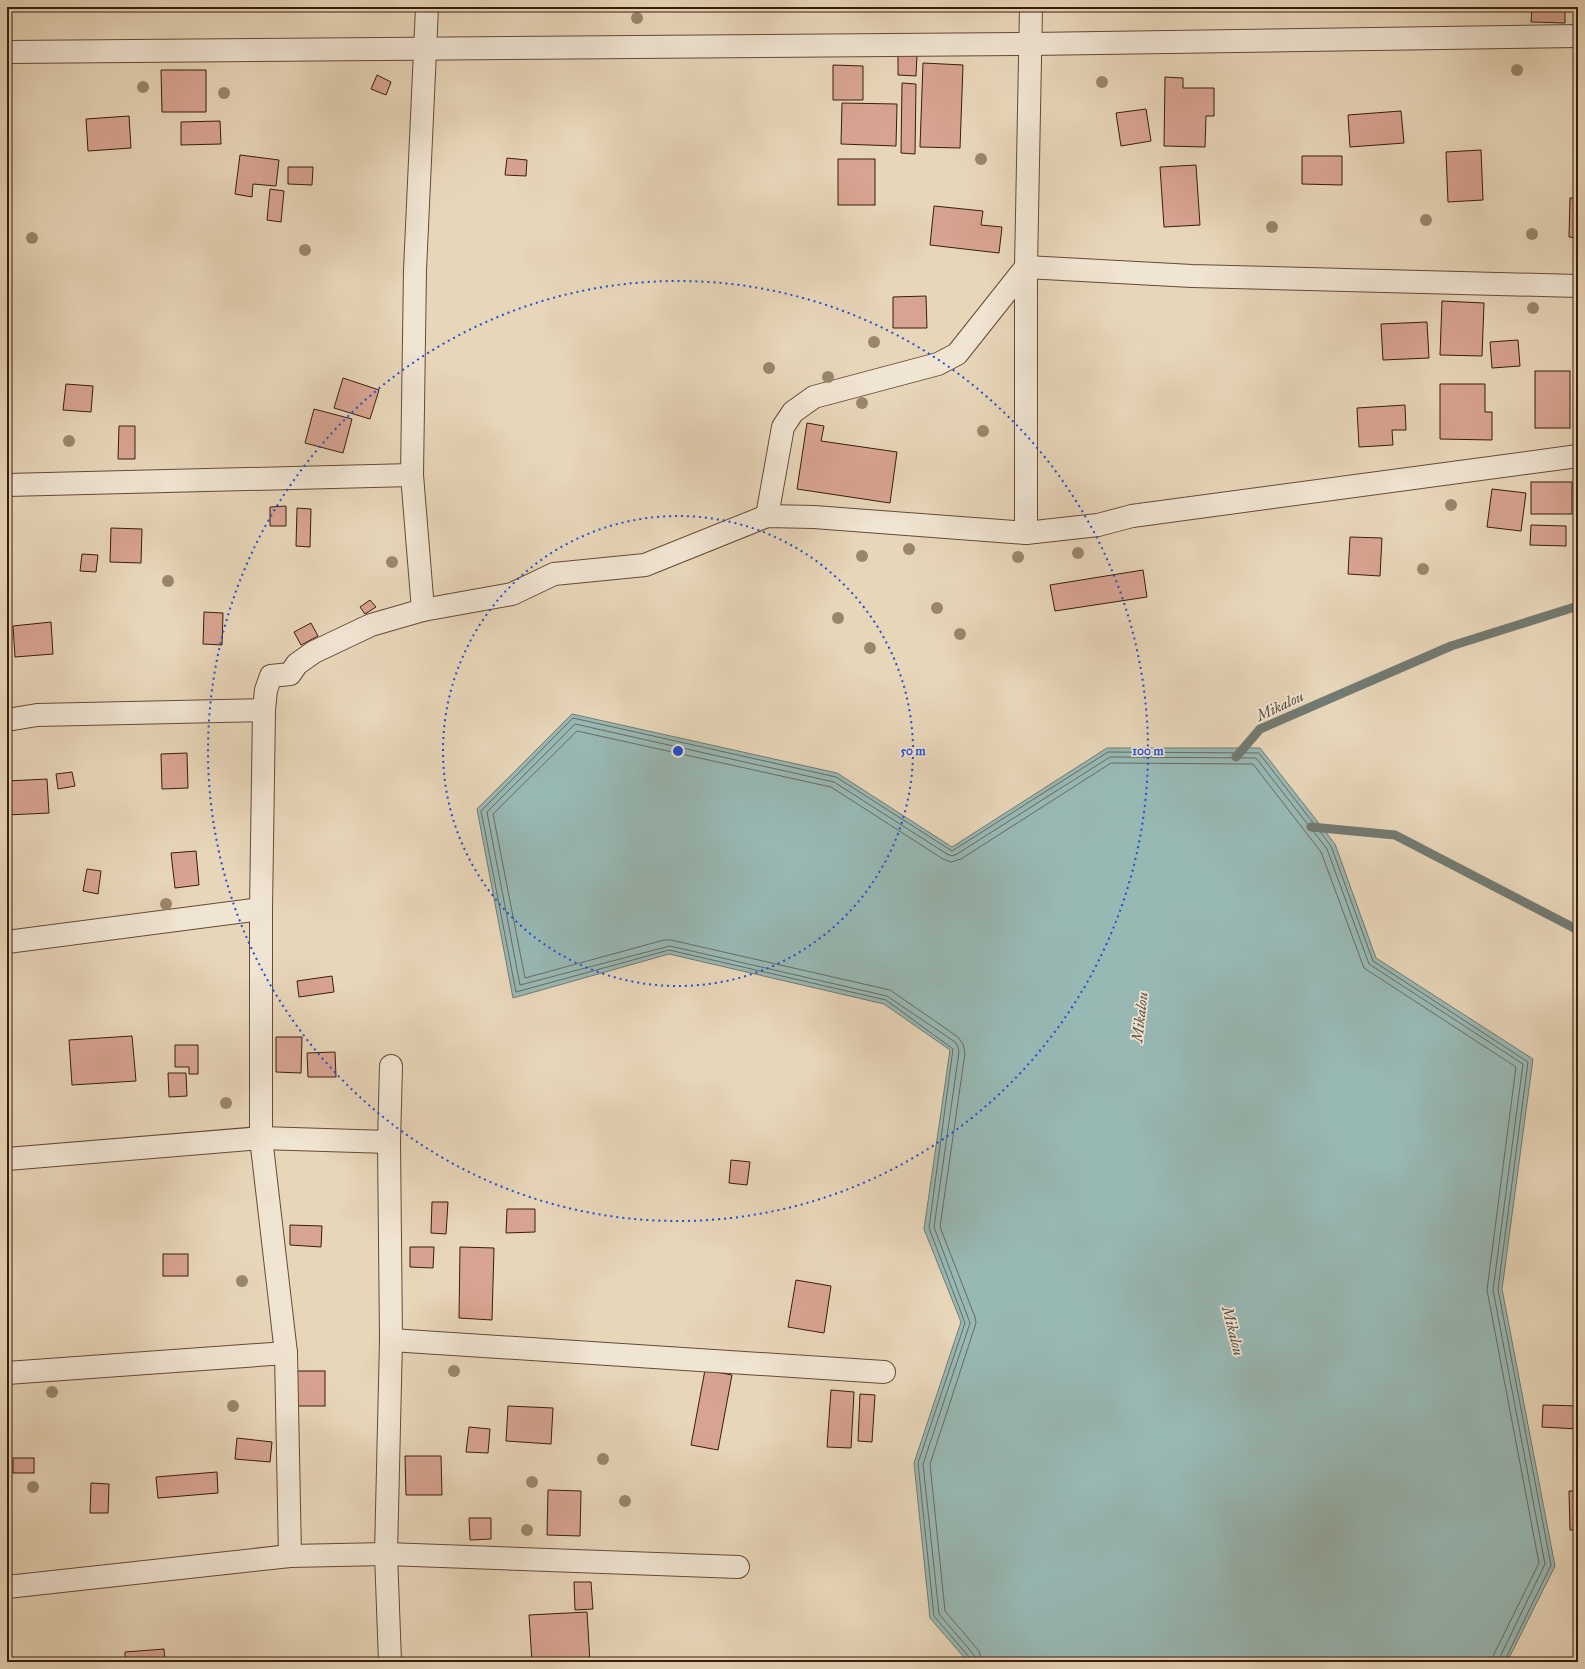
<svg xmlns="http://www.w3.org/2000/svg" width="1585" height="1669" font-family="'IM FELL Great Primer',serif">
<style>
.water{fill:#98b8b4;stroke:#727a71}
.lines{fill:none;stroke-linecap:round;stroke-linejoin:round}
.shore{stroke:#686a60;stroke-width:1}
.stream{stroke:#727a71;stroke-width:9}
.building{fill:#d8a492;stroke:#391c0c}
.minor-casing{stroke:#654a37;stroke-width:24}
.minor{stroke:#f0e4d2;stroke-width:22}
.tree{fill:#9a866b}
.ring{fill:none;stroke:#1d4ed8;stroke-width:2;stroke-dasharray:2 4}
.labels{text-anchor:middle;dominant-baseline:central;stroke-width:3.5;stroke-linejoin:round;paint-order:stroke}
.water-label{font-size:15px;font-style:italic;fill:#564b3e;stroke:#f0e4d2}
.centre{fill:#1d4ed8;stroke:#f0e4d2;stroke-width:2}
.ring-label{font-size:12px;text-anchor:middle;font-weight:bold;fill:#1d4ed8;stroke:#f0e4d2;stroke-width:3.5;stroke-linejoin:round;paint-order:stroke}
</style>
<rect width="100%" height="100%" fill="#e8d6b9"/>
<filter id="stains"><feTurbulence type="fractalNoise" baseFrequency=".005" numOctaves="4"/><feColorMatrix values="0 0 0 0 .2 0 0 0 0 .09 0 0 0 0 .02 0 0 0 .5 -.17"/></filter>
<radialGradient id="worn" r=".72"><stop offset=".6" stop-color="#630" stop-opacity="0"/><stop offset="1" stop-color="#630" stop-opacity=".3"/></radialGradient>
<!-- water -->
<path class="water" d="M572,714L837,773L952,847L1107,748H1260L1335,844L1376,958L1533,1059L1502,1289L1555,1566L1507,1662H968L930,1618L914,1463L961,1322L924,1229L950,1050L884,1004L669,954L513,998L477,809Z"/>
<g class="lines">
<!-- shore -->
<g class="shore">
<path d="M971,1662L970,1658L934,1616L918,1463L965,1323L929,1228L953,1049L886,1000L669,950L516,992L481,811L573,718L836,777L952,851L1108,752L1259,753L1331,846L1373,961L1528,1062L1498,1289L1551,1565L1504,1662"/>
<path d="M976,1662L974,1655L939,1614L923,1464L970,1323L934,1227L959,1052L958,1047L955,1042L887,996L670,946L520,985L487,812L575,724L834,782L947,854L952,856L957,854L1110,757L1256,758L1327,849L1369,964L1523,1064L1493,1290L1545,1564L1500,1657L1499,1662"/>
<path d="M982,1662L979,1651L945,1611L930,1464L976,1323L975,1317L940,1227L965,1053L963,1044L958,1037L890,990L671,940H664L525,978L493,814L577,731L831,787L943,859L951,862L961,859L1111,763L1253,764L1321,852L1364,968L1516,1067L1487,1290L1539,1563L1494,1654L1493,1662"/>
</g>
<!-- stream -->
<g class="stream">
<path d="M1236,757L1260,729L1451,646L1578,606"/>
<path d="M1311,827L1395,835L1578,930"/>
</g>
</g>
<!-- building -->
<g class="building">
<path d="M339,7H362V10Z"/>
<path d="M1532,7H1565V23L1531,22Z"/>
<path d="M898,54L917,55L916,76L898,75Z"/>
<path d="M923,63L963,65L960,148L920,147Z"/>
<path d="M833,65L863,66V100H833Z"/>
<path d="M161,70H206V112H162Z"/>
<path d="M377,75L391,82L386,95L371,89Z"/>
<path d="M1165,77L1183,78V88H1214V116H1206L1205,147L1164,146Z"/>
<path d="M902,83L916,84L915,154L901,153Z"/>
<path d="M842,103L897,104L896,146L841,144Z"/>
<path d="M1146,109L1151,141L1121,146L1116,113Z"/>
<path d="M1401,111L1404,143L1350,147L1348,115Z"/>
<path d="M129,116L131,148L88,151L86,119Z"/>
<path d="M220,121L221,144L181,145V122Z"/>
<path d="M1481,150L1483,200L1448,202L1446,152Z"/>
<path d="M240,155L279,160L276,186L253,184L252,197L235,194Z"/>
<path d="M1302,156H1342V185L1302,184Z"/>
<path d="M507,158L527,160L526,176L505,175Z"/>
<rect x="838" y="159" width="37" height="46"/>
<path d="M1196,165L1200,225L1164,227L1160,167Z"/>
<path d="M288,167H313L312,185L288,184Z"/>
<path d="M270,189L284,191L281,222L267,220Z"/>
<path d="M1570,198H1578V238L1569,237Z"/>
<path d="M934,206L983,211L981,225L1002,227L999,253L930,245Z"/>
<path d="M926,296L927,328H893V297Z"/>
<path d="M1442,301L1484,303L1482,356L1440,355Z"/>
<path d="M1427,322L1429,358L1383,360L1381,324Z"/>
<path d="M1518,340L1520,366L1492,368L1490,342Z"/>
<rect x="1535" y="371" width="35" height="57"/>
<path d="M343,378L379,390L370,419L334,408Z"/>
<path d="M66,384L93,386L91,412L63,410Z"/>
<path d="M1440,384H1485V412H1492V440L1440,439Z"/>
<path d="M1405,405L1406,430H1392L1393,445L1359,447L1357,408Z"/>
<path d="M314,409L352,419L343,453L305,443Z"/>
<path d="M807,423L824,426L821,441L897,452L890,503L797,489Z"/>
<path d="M119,426H135V459H118Z"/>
<rect x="1531" y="482" width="41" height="32"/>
<path d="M1492,489L1526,493L1521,531L1487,527Z"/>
<path d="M286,506V526H270V507Z"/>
<path d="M297,508L311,509L310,547L296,546Z"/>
<path d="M1531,525L1566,526V546L1530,545Z"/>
<path d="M111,528L142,529L141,563L110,562Z"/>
<path d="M1350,537L1382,538L1380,576L1348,574Z"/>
<path d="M82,554L98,555L96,572L80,571Z"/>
<path d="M1143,570L1147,597L1055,611L1050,585Z"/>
<path d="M370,600L376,607L365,614L360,607Z"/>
<path d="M204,612L223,613L222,645L203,644Z"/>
<path d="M51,622L53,654L15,657L13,626Z"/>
<path d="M311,623L318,636L301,645L294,632Z"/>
<path d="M187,753L188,788L162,789L161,754Z"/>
<path d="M72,772L75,786L58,789L56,774Z"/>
<path d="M47,779L49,813L7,815V781Z"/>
<path d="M196,851L199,885L175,888L171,853Z"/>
<path d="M87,869L101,871L98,894L83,891Z"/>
<path d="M332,976L334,992L299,997L297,981Z"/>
<path d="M132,1036L136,1081L72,1085L69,1040Z"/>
<path d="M276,1037H302L301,1073L276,1072Z"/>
<path d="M175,1045H198V1074H189V1067H175Z"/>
<path d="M335,1052L336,1077H308L307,1053Z"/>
<path d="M168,1073H186L187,1096L169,1097Z"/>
<path d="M731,1160L750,1162L747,1185L729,1183Z"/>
<path d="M432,1202H448L446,1234L431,1233Z"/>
<path d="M507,1209H535V1232L506,1233Z"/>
<path d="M290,1225L322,1226L321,1247L290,1245Z"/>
<path d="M410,1247H434L433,1268L410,1267Z"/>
<path d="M460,1247L494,1248L492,1320L459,1318Z"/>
<rect x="163" y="1254" width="25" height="22"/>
<path d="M796,1280L831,1286L824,1333L788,1327Z"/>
<path d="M705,1370L732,1375L718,1450L691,1445Z"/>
<rect x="293" y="1371" width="32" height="35"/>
<path d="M831,1390L854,1392L851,1448L827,1447Z"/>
<path d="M860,1394L875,1395L872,1442L858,1441Z"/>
<path d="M1543,1405L1578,1406V1429L1542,1427Z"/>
<path d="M508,1406L553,1408L551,1444L506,1441Z"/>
<path d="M469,1427L490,1429L488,1453L466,1452Z"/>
<path d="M237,1438L272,1442L270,1462L235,1459Z"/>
<path d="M405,1456H441L442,1495H406Z"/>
<rect x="13" y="1458" width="21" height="15"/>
<path d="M217,1472L218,1493L158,1498L156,1477Z"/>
<path d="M91,1483L109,1484L108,1513H90Z"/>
<path d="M548,1490L581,1491L580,1536L547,1535Z"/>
<path d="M1569,1491H1578V1530H1570Z"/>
<path d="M469,1518H491V1539L470,1540Z"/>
<path d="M574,1582H591L593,1609L575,1610Z"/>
<path d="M587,1612L590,1662H532L529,1615Z"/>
<path d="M164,1649L165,1662H125V1652Z"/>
</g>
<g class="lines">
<defs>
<g id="minor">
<path d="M7,52L1031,44L1578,36"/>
<path d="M7,485L412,475"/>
<path d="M767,516L783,427L793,412L814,397L938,364L957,354L1026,267L1192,276L1578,286"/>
<path d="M1026,533V267L1031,7"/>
<path d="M423,610L412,475L415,270L427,7"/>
<path d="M7,720L37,715L264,710"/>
<path d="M7,942L261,909"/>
<path d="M7,1159L261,1138L389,1142"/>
<path d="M391,1340L884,1372"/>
<path d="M7,1373L286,1353"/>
<path d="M290,1556L286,1353L261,1138V909L264,710L266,690L271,676L290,674L297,664L314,652L371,625L423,610L512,594L554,574L645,565L767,516L814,517L1026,533L1098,525L1132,516L1578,456"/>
<path d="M7,1587L290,1556L386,1554L738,1567"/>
<path d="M390,1662L386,1554L391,1340L389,1142L391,1066"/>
</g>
</defs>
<!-- minor casing -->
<use href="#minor" class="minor-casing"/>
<!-- minor -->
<use href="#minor" class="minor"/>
</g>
<!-- trees -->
<g class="tree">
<circle cx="637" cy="18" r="6"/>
<circle cx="1517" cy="70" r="6"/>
<circle cx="1102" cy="82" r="6"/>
<circle cx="143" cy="87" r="6"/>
<circle cx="224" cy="93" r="6"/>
<circle cx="981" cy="159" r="6"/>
<circle cx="1426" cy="220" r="6"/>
<circle cx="1272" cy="227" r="6"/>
<circle cx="1532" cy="234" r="6"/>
<circle cx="32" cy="238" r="6"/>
<circle cx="305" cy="250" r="6"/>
<circle cx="1533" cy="308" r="6"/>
<circle cx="874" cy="342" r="6"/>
<circle cx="769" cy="368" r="6"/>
<circle cx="828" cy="377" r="6"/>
<circle cx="862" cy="403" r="6"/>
<circle cx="983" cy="431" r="6"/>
<circle cx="69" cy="441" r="6"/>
<circle cx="1451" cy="505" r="6"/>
<circle cx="909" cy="549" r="6"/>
<circle cx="1078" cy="553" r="6"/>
<circle cx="862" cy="556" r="6"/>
<circle cx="1018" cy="557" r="6"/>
<circle cx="392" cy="562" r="6"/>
<circle cx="1423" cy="569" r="6"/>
<circle cx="168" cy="581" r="6"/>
<circle cx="937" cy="608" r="6"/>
<circle cx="838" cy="618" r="6"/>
<circle cx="960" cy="634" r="6"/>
<circle cx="870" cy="648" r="6"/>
<circle cx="166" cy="904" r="6"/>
<circle cx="226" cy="1103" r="6"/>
<circle cx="242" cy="1281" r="6"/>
<circle cx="454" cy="1371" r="6"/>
<circle cx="52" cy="1392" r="6"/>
<circle cx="233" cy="1406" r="6"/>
<circle cx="603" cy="1459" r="6"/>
<circle cx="532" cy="1482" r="6"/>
<circle cx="33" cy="1487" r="6"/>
<circle cx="625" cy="1501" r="6"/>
<circle cx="527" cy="1530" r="6"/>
</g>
<!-- distance rings -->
<g class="ring">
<circle cx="678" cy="751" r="235"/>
<circle cx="678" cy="751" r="470"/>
</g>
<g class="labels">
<!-- water labels -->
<g class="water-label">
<text transform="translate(1280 706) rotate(-25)">Mikalou</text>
<text transform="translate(1140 1017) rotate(-83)">Mikalou</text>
<text transform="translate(1233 1331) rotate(76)">Mikalou</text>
</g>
</g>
<circle cx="678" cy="751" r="6" class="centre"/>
<g class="ring-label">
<text x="913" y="755">50 m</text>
<text x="1148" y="755">100 m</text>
</g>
<!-- margin -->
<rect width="1585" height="1669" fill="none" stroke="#e8d6b9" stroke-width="24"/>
<rect x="8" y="8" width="1569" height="1653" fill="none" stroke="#391c0c" stroke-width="2"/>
<rect x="12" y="12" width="1561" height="1645" fill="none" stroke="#391c0c"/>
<rect width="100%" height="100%" filter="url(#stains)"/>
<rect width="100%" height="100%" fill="url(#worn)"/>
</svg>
